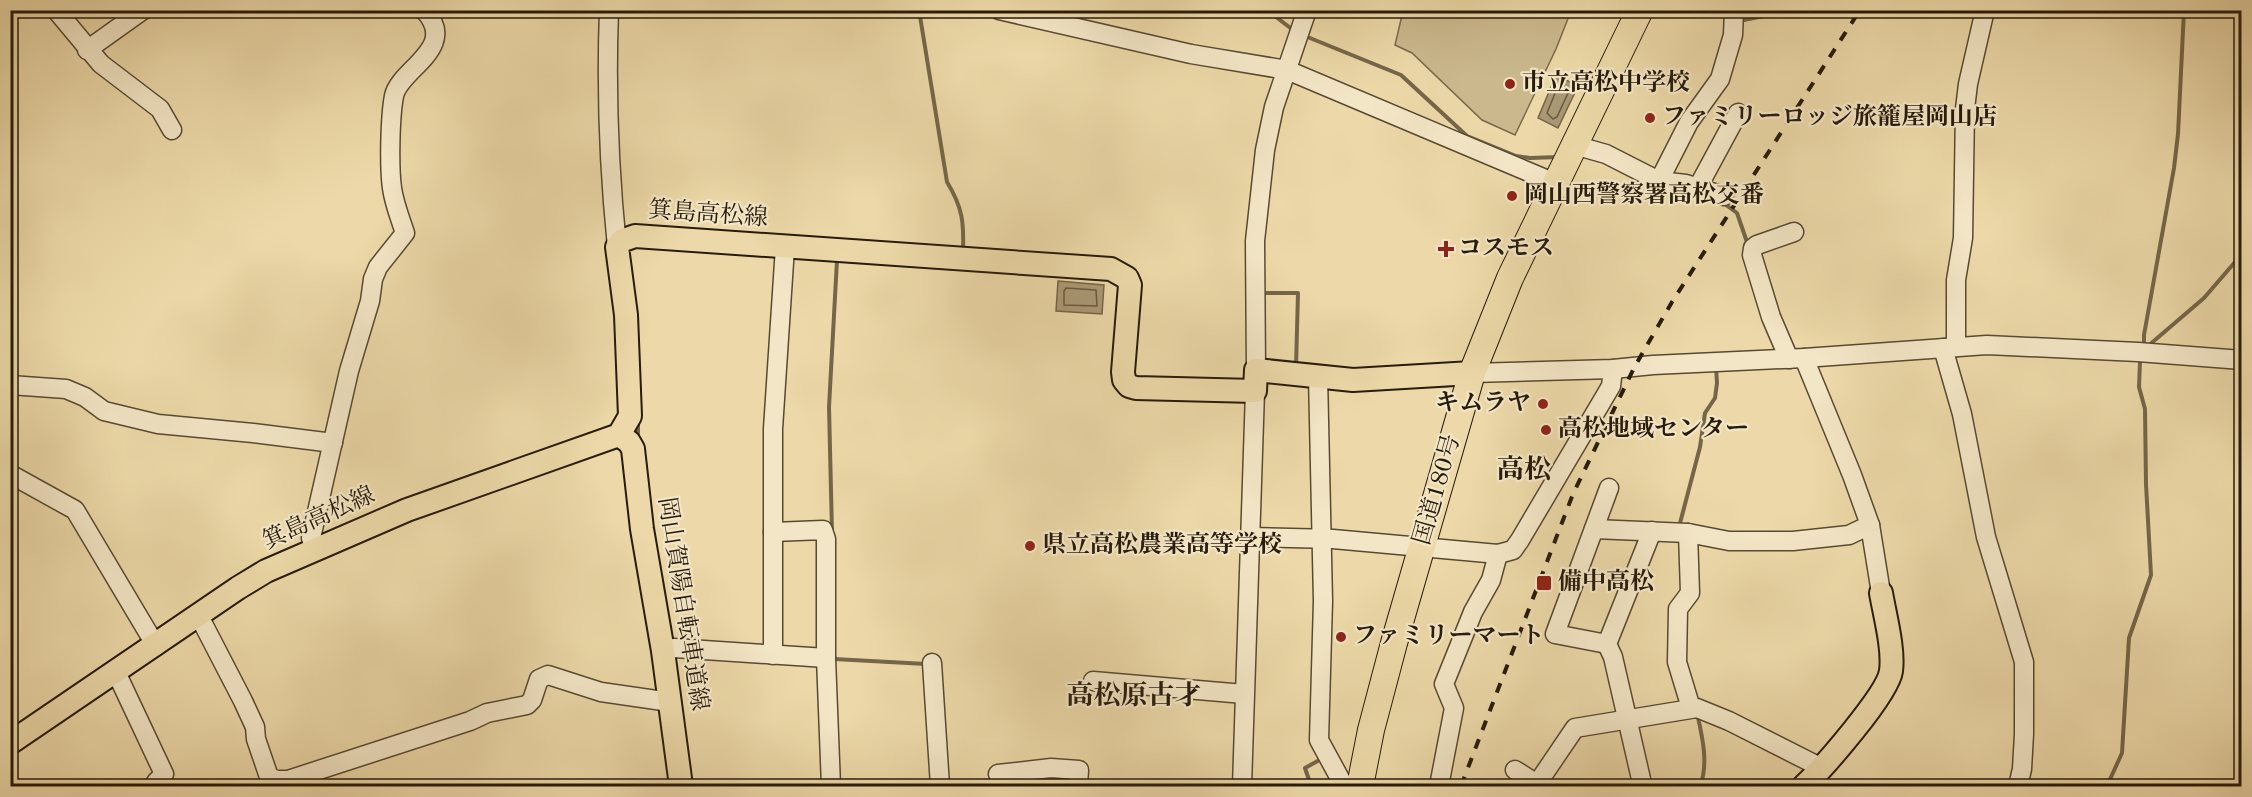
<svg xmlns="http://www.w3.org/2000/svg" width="2252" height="797" font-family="'Old Standard TT','Noto Serif JP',serif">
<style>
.green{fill:#cbb88d;stroke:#796a4c;stroke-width:1.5}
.water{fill:#a99873;stroke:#756649;stroke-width:1.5}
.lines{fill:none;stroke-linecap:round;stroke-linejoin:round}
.shore{stroke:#685a3f;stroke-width:1.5}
.stream{stroke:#756649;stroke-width:4}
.minor-casing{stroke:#584a32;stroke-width:21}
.major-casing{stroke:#271b0b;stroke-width:26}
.highway-casing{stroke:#271b0b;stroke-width:28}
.minor{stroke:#f3e6c6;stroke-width:18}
.major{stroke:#ecd8a8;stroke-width:22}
.highway{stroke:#ecd8a8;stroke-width:26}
.rail{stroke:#271b0b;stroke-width:4;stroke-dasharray:10 10;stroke-linecap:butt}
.poi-dot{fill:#8f2418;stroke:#f3e6c6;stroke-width:2}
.labels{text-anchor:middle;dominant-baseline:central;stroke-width:4.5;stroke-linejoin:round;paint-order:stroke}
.poi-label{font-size:24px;font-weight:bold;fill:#271b0b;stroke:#f3e6c6;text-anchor:start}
.street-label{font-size:24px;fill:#271b0b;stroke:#f3e6c6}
.quarter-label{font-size:27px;font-weight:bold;fill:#271b0b;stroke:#f3e6c6}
</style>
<rect width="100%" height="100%" fill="#ecd8a8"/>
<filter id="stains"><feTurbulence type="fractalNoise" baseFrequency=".00333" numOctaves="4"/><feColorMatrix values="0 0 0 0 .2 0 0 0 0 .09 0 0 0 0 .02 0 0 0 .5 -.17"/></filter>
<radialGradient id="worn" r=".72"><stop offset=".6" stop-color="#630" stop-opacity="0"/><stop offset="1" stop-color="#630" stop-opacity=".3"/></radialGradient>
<!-- green -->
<path class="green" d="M1403,11V10L1571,11L1556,49L1515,135L1482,120L1412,53L1395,45Z"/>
<!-- water -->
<g class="water">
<path d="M1556,75L1578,86L1558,128L1538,118Z"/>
<path d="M1058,281L1104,285L1102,314L1056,311Z"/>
</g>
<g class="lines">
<!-- shore -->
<g class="shore">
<path d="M1562,85L1568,88L1569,91L1557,117L1553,119L1547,113L1558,86Z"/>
<path d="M1066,288L1096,290L1097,306L1064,305V291Z"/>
</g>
<!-- stream -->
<g class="stream">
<path d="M919,10L947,182C963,208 964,223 963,252"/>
<path d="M1267,10L1293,30"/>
<path d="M1739,21L1794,10"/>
<path d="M1305,36L1401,75L1467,136L1516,156L1530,158L1559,157"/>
<path d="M1722,202L1737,213L1748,245"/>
<path d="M1260,293H1298L1296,367"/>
<path d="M2148,346L2204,298L2242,254"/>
<path d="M2146,347L2144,345V335L2174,168L2178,134L2184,10"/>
<path d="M638,421V440"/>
<path d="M1679,527L1700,447L1705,413L1715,398L1717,383L1716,367"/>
<path d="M832,532L829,407L837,260H839"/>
<path d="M834,657V659L926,664"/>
<path d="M1697,713C1702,735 1709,764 1700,786"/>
<path d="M1311,786L1305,768L1323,758"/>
<path d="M2107,786L2122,753L2129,638L2151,575L2146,484L2145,409L2139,387L2140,362L2142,358"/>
</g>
<defs>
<g id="minor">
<path d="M56,10L101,64L160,109L172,130"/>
<path d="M609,10C606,89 609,169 617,247"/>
<path d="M999,10L1191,54L1287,70L1555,183"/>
<path d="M87,50L143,10"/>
<path d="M1574,145L1606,154L1659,181L1689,122L1720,79L1733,35L1734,10"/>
<path d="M1659,181L1686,184L1724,196"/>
<path d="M1698,187L1738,113"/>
<path d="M1956,347V280L1963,238L1965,109L1968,84L1985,10"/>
<path d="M1943,348L1962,414L1986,537L2024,662V734L2022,769L2018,786"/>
<path d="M1804,358L1852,475L1870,525L1881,593"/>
<path d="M1789,359L1771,317L1752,255L1753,248L1757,245L1794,232"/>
<path d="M1256,370L1255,241L1265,150L1274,107L1307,10"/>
<path d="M1472,373L1613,369L1653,365L1804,358L1987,345L2138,352L2242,360"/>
<path d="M1318,376L1323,601L1319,740L1344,786"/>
<path d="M10,385L66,389L85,397L104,411L158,424L253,433L333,443"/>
<path d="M10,474L75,510L156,646"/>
<path d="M1609,488L1555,634L1607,644L1652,531"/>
<path d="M1594,529L1688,533L1729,541H1793L1849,535L1870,525"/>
<path d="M773,532L823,530L826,539V658L831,786"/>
<path d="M1688,533L1690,593L1678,609L1677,662L1691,708"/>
<path d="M1250,537L1333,539L1498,554"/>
<path d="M315,549L311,538L349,371L370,301L373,279L378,267L405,233C400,218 394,203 392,188C389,167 390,117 394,96C399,69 460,48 424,10"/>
<path d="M199,616L243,701L255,727L256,739L269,777L277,780H288L470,721L487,713L527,705L532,700L539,679L548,675L601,692L670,702"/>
<path d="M1607,644L1613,657L1641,779"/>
<path d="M663,651L674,648L826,658"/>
<path d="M773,655V429L785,247"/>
<path d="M932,663L940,786"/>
<path d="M116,672L164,774L156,782V786"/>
<path d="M1093,681L1244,694"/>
<path d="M1515,770L1537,784L1575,728L1697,708L1729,721L1822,768"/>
<path d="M998,774L1051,768L1079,770L1078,786"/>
<path d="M1242,786L1255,391"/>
<path d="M1439,786L1454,708L1444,684L1473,612L1491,580L1498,554L1513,550L1520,540L1611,386L1613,369"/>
</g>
<g id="major">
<path d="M619,435L629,442L633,449L642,529L663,651L681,786"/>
<path d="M10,743L238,588L266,571L407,510L619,435L630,416L626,315L617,247L621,241L635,236L1111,269L1127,278L1130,285L1123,372L1124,380L1129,386L1136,388L1255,391L1256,370L1353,380L1472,373"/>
<path d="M1804,786C1823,768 1888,694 1891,671C1894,649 1885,616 1881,593"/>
</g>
<path id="highway" d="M1360,786L1371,730L1394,643L1472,373L1510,278L1640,10"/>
</defs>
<!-- minor casing -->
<use href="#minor" class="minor-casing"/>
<!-- major casing -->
<use href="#major" class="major-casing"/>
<!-- highway casing -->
<use href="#highway" class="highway-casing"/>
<!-- minor -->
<use href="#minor" class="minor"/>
<!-- major -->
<use href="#major" class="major"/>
<!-- highway -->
<use href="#highway" class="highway"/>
<!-- rail -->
<path class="rail" d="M1461,786L1573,494L1635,366L1672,302L1860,10"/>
</g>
<!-- markers -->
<g class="poi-dot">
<circle cx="1510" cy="84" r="6"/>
<circle cx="1650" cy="118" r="6"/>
<circle cx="1512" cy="196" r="6"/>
<path d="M1443 240h6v6h6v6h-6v6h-6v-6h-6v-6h6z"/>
<circle cx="1543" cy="404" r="6"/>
<circle cx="1546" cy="430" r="6"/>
<circle cx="1030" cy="546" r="6"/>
<rect x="1536" y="575" width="16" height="16" rx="3"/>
<circle cx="1341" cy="637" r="6"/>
</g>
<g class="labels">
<!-- poi labels -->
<g class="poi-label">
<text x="1522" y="84">市立高松中学校</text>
<text x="1662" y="118">ファミリーロッジ旅籠屋岡山店</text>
<text x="1524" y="196">岡山西警察署高松交番</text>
<text x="1458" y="249">コスモス</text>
<text x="1531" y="404" text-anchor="end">キムラヤ</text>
<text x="1558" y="430">高松地域センター</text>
<text x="1042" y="546">県立高松農業高等学校</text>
<text x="1558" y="583">備中高松</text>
<text x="1353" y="637">ファミリーマート</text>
</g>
<!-- street labels -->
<g class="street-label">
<text transform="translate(708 215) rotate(4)">箕島高松線</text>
<text transform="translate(1438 490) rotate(-74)">国道180号</text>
<text transform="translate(319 519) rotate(-24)">箕島高松線</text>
<text transform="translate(682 604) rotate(81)">岡山賀陽自転車道線</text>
</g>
<!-- quarter labels -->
<g class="quarter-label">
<text x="1524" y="470">高松</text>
<text x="1134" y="696">高松原古才</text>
</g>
</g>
<!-- margin -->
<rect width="2252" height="797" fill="none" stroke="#ecd8a8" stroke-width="36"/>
<rect x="12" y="12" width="2228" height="773" fill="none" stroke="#271b0b" stroke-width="3"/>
<rect x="18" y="18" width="2216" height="761" fill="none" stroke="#271b0b" stroke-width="1.5"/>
<rect width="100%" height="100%" filter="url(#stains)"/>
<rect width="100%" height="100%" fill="url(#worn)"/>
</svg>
